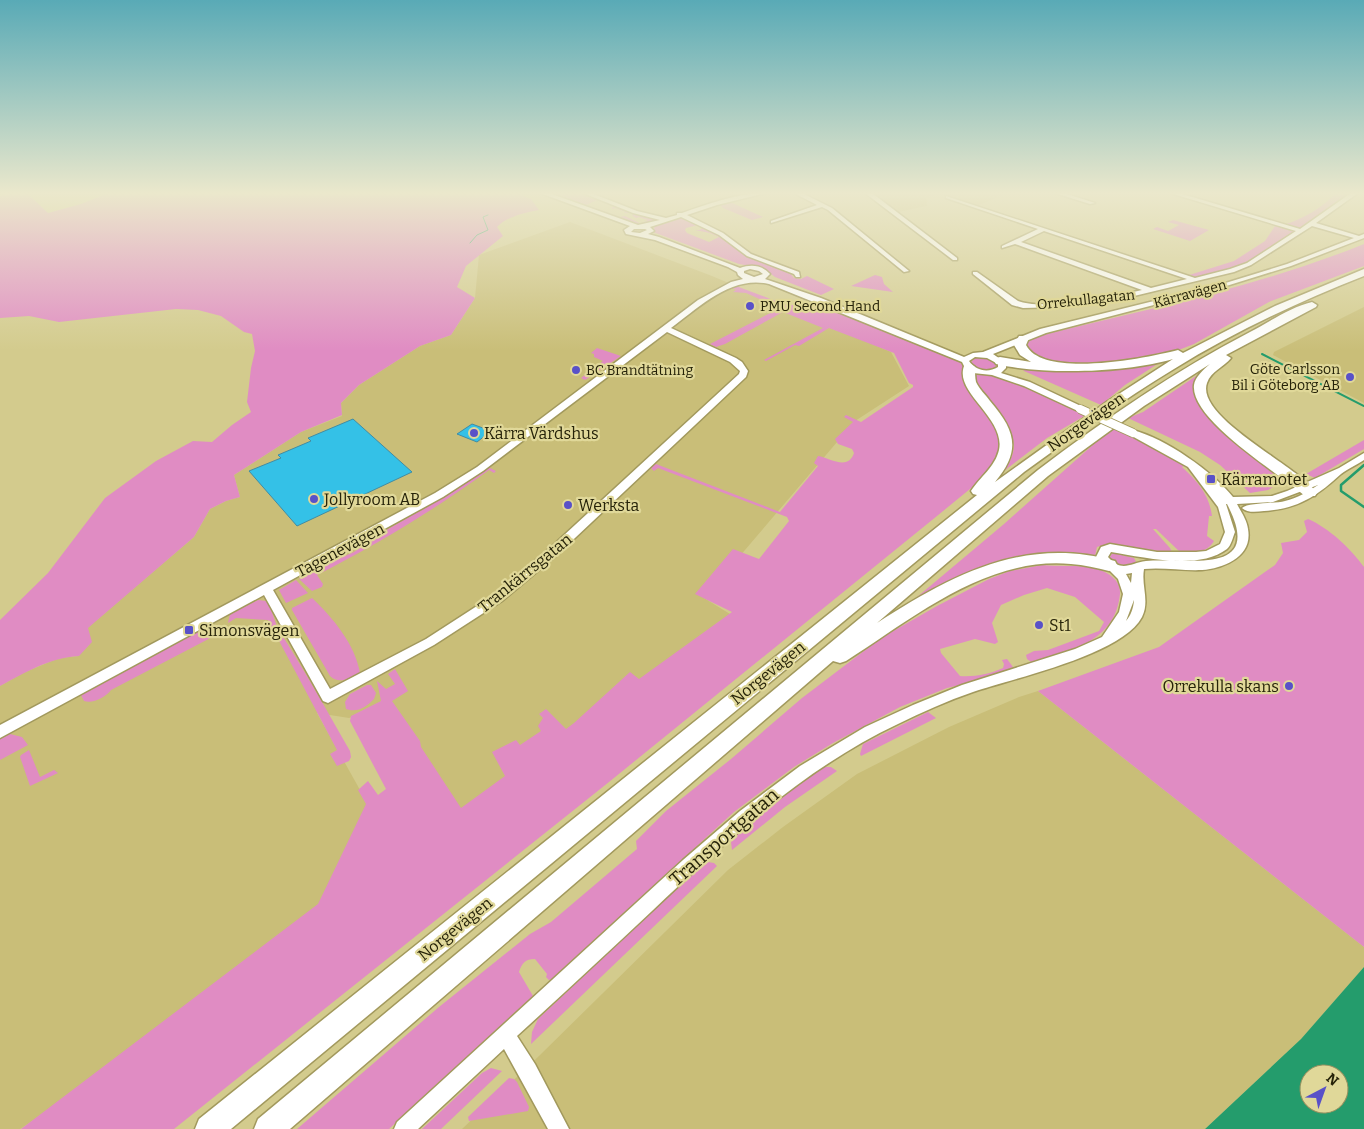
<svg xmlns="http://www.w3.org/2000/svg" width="1364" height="1129" font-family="Bitter,serif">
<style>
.built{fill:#c9be78}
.green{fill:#e08cc3}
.water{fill:#249c6c;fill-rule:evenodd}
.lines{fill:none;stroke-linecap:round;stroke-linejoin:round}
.stream-far2{stroke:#249c6c;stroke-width:1}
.stream-far1{stroke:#249c6c;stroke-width:2}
.stream{stroke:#249c6c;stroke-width:2.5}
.building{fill:#34c1e7;stroke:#428ca3}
.minor-casing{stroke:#a2995d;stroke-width:3}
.highway-casing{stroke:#a2995d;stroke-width:3}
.minor{fill:#fff;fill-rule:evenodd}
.highway{fill:#fff;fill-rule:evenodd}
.minor-bridge-casing{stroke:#a2995d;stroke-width:10;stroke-linecap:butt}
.minor-bridge{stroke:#fff;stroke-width:8}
.poi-dot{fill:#5951c8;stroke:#e0d899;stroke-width:2}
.labels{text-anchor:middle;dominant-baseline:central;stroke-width:4.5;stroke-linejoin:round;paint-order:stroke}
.far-street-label{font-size:14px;fill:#262309;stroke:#e0d899}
.far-poi-label{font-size:14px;fill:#262309;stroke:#e0d899;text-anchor:start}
.street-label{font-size:16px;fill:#262309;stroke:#e0d899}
.poi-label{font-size:16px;fill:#262309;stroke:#e0d899;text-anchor:start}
.near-street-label{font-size:19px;fill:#262309;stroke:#e0d899}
</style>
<rect width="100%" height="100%" fill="#d3cb8d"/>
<!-- built -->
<g class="built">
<path d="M873,193H1008L976,206L940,194L926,198L927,206L898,212Z"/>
<path d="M570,222L712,276L891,352L909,386L855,421L704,598L730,614L460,811L386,706L349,718L317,713L369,806L325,906L214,1001L20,1129H0V686L23,673L59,658L79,656L87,628L194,537L210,509L226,501L240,497L234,475L301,432L342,416L341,403L359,385L420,346L451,335L475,298L479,255Z"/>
<path d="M1364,307V403L1273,355L1274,352Z"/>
<path d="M1038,691L1364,947V967L1301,1039L1205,1129H462L539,1056L728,870L783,827L857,774L949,727L1019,697Z"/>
</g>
<!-- green -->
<g class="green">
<path d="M9,193H27L48,213L81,204L108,193H523L522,195L531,199L539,210C524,213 508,216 497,227L503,236L466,266L457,287L475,298L451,335L420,346L359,385L341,403L342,415L301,432L234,475L240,497L226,501L210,509L194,537L88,628L92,642L79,656C49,658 26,672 0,686V620L48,573L105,498L156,461L193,441L212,442L232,425L251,412L247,402L251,368L255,351L252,334L244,332L221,316L198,310L176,309L59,322L29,316L0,318V196Z"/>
<path d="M554,193H581L631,213H624L626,212L615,208L612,209L613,206L597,200L586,205L620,217L625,216L641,224L648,220L639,217L636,218L632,215L635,213L657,219L658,221L637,225L552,195Z"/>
<path d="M1336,193H1351L1300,228L1283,225C1302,220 1323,207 1336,193Z"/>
<path d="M730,202L763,217L752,220L723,208L720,205Z"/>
<path d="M679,216L698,225L686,228L685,230L687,233L709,242L719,237L710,233L695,230H700L703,227L718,234L740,252L789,272L794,278L801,279L807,276L834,289L821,295L775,277L763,268L739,264L653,232L655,226Z"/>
<path d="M1173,220L1209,230L1190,241L1153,229L1157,227L1168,231L1179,225L1168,222Z"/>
<path d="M1275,226L1295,231C1269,249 1218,285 1186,276L1234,261L1265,241Z"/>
<path d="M1364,244V266L1269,302L1194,344L1166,355L1131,362L1073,364L1040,360L1026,347L1029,340L1039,336C1149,309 1260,286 1364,244Z"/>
<path d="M875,275L882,277L884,284L893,292L851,286Z"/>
<path d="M736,286L787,305H801L814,302L956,358L965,368L1001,440L999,458L981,480L937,516L609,782L174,1129H21L318,904L366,804L358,790L368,781L378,795L386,789L350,721L351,716L381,701L377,681L386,689L395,684L388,674L395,669L408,691L392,701L420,741L421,747L461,808L505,776L492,752L516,740L520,745L541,731L538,726L543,718L539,714L546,709L566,729L574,723L630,672L639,679L732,612L695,594L733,549L759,559L789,521L787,517L658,468L654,471L651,468V466L656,464L780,512L818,466L814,463L818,456C830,458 848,471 854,453L852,449L838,444L835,439L853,422L844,417L846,415L861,422L913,387V385L909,383L894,353L829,328L799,346L795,345L766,361L764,360L823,328L783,312L725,344L716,347L710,344L780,308L746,293L733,292L736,290L732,288Z"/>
<path d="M597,348L621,356L585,380L581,378L603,361L594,357V354L591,353Z"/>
<path d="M984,357L994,361L996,366L995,368C986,371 976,370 971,362L975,358Z"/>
<path d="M1159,363L1125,385L1101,405L1024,371L1021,366C1066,368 1114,373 1159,363Z"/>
<path d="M1202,372L1200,402L1289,478L1268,490L1250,493L1220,465L1200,452L1128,418L1143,412Z"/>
<path d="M977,373C1016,379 1051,398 1086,415L1047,438L1004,471C1032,431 993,420 979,391C977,386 975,381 974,376Z"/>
<path d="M1113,427L1176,460L1184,466L1182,467C1198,482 1209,494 1212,516H1209L1207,536L1214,541C1206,554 1195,552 1181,553L1156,529H1153L1170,548L1172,552L1134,549L1110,543L1097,547L1095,556C1068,554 1041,552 1015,557C975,564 938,589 904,608L1004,524Z"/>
<path d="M1364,440V449L1315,478L1306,474Z"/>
<path d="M488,467L496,471L494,473L489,470C436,509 376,545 317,575L323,584L322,587L312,591L299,579L309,572L354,552L388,529L448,495Z"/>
<path d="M1308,519C1329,528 1350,548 1364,567V947L1038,691L1159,647L1275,565L1283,553L1281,543L1299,540L1307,532L1304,521Z"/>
<path d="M1113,553L1134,558L1136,562C1125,567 1117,568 1109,557Z"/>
<path d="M1042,565C1059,567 1078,564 1096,569C1108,572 1121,580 1120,594C1115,642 1072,649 1034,664L1027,659L1026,655L1034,651L1048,650L1091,634L1099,631L1104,622L1075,597L1047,588L1024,595L1001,605L992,623L998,642L995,644L975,639L940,649L941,653L960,676C975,677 990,674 1003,668L1004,664L1002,660L1007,659L1013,667L989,678L947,688L900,707L833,743L794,767L734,812L552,979L549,980L546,977L547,974L535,959C525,959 522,963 519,972L533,996L389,1129H297L439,1007L530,934L551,922L637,849L636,841L666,811L731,759L802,698L881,638L937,606L989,579L1010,571Z"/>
<path d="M296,580L308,593L286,603L279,590Z"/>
<path d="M312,598C333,618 355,644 360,673C350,678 339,685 330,676L292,610V608Z"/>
<path d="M258,600L266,601C273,610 274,622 280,632C305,671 327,711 350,751L351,757L349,761L337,766L330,754L337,750L268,620L236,618L228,623L230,614Z"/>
<path d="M208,625L220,633L111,690C106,697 93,704 84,701L81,695L83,693Z"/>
<path d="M367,685H371L376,693L374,699C366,707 358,713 346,709L345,702L350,694Z"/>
<path d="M928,712L936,718L861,756L860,754L863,744Z"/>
<path d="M10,734L22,737L28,745L0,760V739Z"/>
<path d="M29,750L40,777L54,770L58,773L30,786L20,757L21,755Z"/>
<path d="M824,767H831L837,771L785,807L732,850L731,842L736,833L769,806Z"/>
<path d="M708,862L714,863L717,866L531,1044L532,1032L538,1019L703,864Z"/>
<path d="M491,1068L502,1071L441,1129H422L482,1073Z"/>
<path d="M509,1078L514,1079L517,1082L529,1107L528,1111L469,1121L468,1117Z"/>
</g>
<!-- water -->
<path class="water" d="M1364,967V1129H1205L1301,1039ZM1309,1074H1339V1104H1309Z"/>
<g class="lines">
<!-- stream-far2 -->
<path class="stream-far2" d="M470,243L477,235L488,230L483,217L488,215"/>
<!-- stream-far1 -->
<path class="stream-far1" d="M1262,354L1364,406"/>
<!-- stream -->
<path class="stream" d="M1364,465L1341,485V491L1364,507"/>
</g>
<!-- building -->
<g class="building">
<path d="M353,419L412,472L297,526L249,471L281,458L278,455L311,441L308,438Z"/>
<path d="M472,424L491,431L477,442L457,434Z"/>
</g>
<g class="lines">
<defs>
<g id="minor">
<path d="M540,193H549L638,225L660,220L633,213L583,193H591L637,211L666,218L677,215V213H682C708,204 737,193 766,193L717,205L687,215L723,233L751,254L799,272L800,277H796L794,274L747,256L719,235L681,217L650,227L654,231L648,234L659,237L740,268C751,264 762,265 770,274L765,279L821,298L964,357L973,353L983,352L1040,329L1219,285L1287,264L1354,238L1312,226L1251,265L1234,272L1109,302L1063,307L1023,308L1012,305L973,274V272H977L1018,301C1043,311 1115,296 1142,290L1015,244L1002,248V246L1038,229L946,198V196L1195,278L1230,269L1247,263L1296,231L1170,193H1179L1300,229L1351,193H1358L1316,223L1359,236L1364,234V238L1291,266L1223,287L1046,333L993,354L1006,363V368L1001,373L1030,382L1083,407V411L1080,412L1024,386L992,375L973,373L964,366L962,362L769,284C732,275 699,307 671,328L736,358L742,362L748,371L746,377L558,554L502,601L434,645L328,703L323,701L264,595L0,738V725L435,493L477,467L698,300L731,282L743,279L738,275L737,272L728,267L655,240L626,234L624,230L630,226ZM634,229H645L647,230L640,233L631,232ZM1044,231L1187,279L1151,288L1021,242ZM750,269L759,271L763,274L754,277L744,273V271ZM667,332L730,362L740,371L739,374L550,548L494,595L426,639L330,689L273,590L443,497L483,471ZM975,357L987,358L998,364V367C988,373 976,371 969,361Z"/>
<path d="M794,193H802L832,208L909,271L904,272L828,210L822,207L771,223V221L817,205Z"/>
<path d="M865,193H872L957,258V260H953Z"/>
<path d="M1055,193H1064L1095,203L1090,204Z"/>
<path d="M1133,430C1166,439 1212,471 1233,497L1272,496L1287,491L1339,468L1364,453V460C1357,465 1347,469 1341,474C1317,496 1298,509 1264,511C1256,512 1247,513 1242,508C1248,502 1275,504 1285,501C1297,498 1308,492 1318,485L1273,502L1237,504C1241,512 1247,520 1248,529C1253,556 1225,568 1202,570C1183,571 1163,567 1144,569C1141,586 1150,601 1142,617C1122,655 1014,678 973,692C947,701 922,712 898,724C803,769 727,840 652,911C607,953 562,995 517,1036L535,1064L569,1129H548L504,1049L418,1129H394L397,1122L683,860L740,811L800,766L865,727L913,705L962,685L1075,649L1102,637L1119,612L1123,594L1118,579L1096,557L1101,547L1110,544L1157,552H1196L1206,551L1220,544L1225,532L1218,507L1188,467L1130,435L1128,433ZM1226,504H1227C1266,578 1187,557 1146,561C1130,563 1122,573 1108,557L1111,552C1143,557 1198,571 1227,549C1231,546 1233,537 1235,532ZM1132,573L1131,583L1126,574ZM1134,600V601C1133,609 1131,615 1126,621Z"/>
</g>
<g id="highway">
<path d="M1364,269V276C1298,302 1234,332 1174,369C1122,400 1073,437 1024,472L231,1129H195L199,1119L977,495L973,494L971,491C980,477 995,467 999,450C1006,417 951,391 965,364L969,363L975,367C975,372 975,378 976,382C979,389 986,395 990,401C1015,430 1022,450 995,482L1108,401L1173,359C1126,373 1043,375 996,364L994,361L996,358L1000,357L1031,362L1020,355L1014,345L1019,336H1027L1029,338L1026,345C1043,379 1147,358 1178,350L1183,353L1275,306Z"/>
<path d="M1312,302L1317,305L1316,307L1226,355L1231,358C1224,367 1211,371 1207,383C1195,418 1300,467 1317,493L1315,496H1305C1280,474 1190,420 1194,385C1195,377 1204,369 1210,364L1144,406L1048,476L877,623C950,576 1025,535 1115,561L1117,565L1115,569L1109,571C1097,568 1084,565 1071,564C987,556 913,618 846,661L840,663L833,661L290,1129H254L258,1119L1038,470C1105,419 1175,371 1250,332C1269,322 1291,307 1312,302Z"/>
</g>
</defs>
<!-- minor casing -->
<use href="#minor" class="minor-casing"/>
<!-- highway casing -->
<use href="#highway" class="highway-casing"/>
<!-- minor -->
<use href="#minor" class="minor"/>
<!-- highway -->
<use href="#highway" class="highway"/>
<defs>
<path id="minor-bridge" d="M1080,409L1133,433"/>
</defs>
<!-- minor-bridge casing -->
<use href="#minor-bridge" class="minor-bridge-casing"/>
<!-- minor-bridge -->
<use href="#minor-bridge" class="minor-bridge"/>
</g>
<!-- sky -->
<linearGradient id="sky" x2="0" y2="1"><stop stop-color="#59aab6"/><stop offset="0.55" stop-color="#ebe8cc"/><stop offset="1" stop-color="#ebe8cc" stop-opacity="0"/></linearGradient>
<rect width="1364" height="351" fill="url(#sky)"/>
<!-- markers -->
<g class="poi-dot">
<circle cx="750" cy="306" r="5"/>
<circle cx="576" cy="370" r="5"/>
<circle cx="1350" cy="377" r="5"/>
<circle cx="474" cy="433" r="5"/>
<rect x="1206" y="474" width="10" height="10" rx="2.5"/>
<circle cx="314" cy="499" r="5"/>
<circle cx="568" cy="505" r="5"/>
<circle cx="1039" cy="625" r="5"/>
<rect x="184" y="625" width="10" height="10" rx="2.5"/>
<circle cx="1289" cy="686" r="5"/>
</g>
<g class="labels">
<!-- far-street labels -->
<g class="far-street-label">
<text transform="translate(1190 294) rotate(-15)">Kärravägen</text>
<text transform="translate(1086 300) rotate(-6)">Orrekullagatan</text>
</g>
<!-- far-poi labels -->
<g class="far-poi-label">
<text x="760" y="306">PMU Second Hand</text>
<text x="1340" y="369" text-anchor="end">Göte Carlsson<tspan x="1340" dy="16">Bil i Göteborg AB</tspan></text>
<text x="586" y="370">BC Brandtätning</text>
</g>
<!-- street labels -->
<g class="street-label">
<text transform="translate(1086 422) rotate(-35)">Norgevägen</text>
<text transform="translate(340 550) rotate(-28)">Tagenevägen</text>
<text transform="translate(525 573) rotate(-39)">Trankärrsgatan</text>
<text transform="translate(768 673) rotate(-39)">Norgevägen</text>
<text transform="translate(455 929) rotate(-39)">Norgevägen</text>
</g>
<!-- poi labels -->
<g class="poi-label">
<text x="484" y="433">Kärra Värdshus</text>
<text x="1221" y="479">Kärramotet</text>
<text x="324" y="499">Jollyroom AB</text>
<text x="578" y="505">Werksta</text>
<text x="1049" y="625">St1</text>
<text x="199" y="630">Simonsvägen</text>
<text x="1279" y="686" text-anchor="end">Orrekulla skans</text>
</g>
<!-- near-street labels -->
<g class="near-street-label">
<text transform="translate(724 837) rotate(-41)">Transportgatan</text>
</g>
</g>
<!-- north arrow -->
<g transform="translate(1324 1089) rotate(41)"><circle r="24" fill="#e0d899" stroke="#96905f"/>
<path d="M0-4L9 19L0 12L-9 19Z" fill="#5951c8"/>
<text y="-8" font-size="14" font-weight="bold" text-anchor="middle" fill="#262309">N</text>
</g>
</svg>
